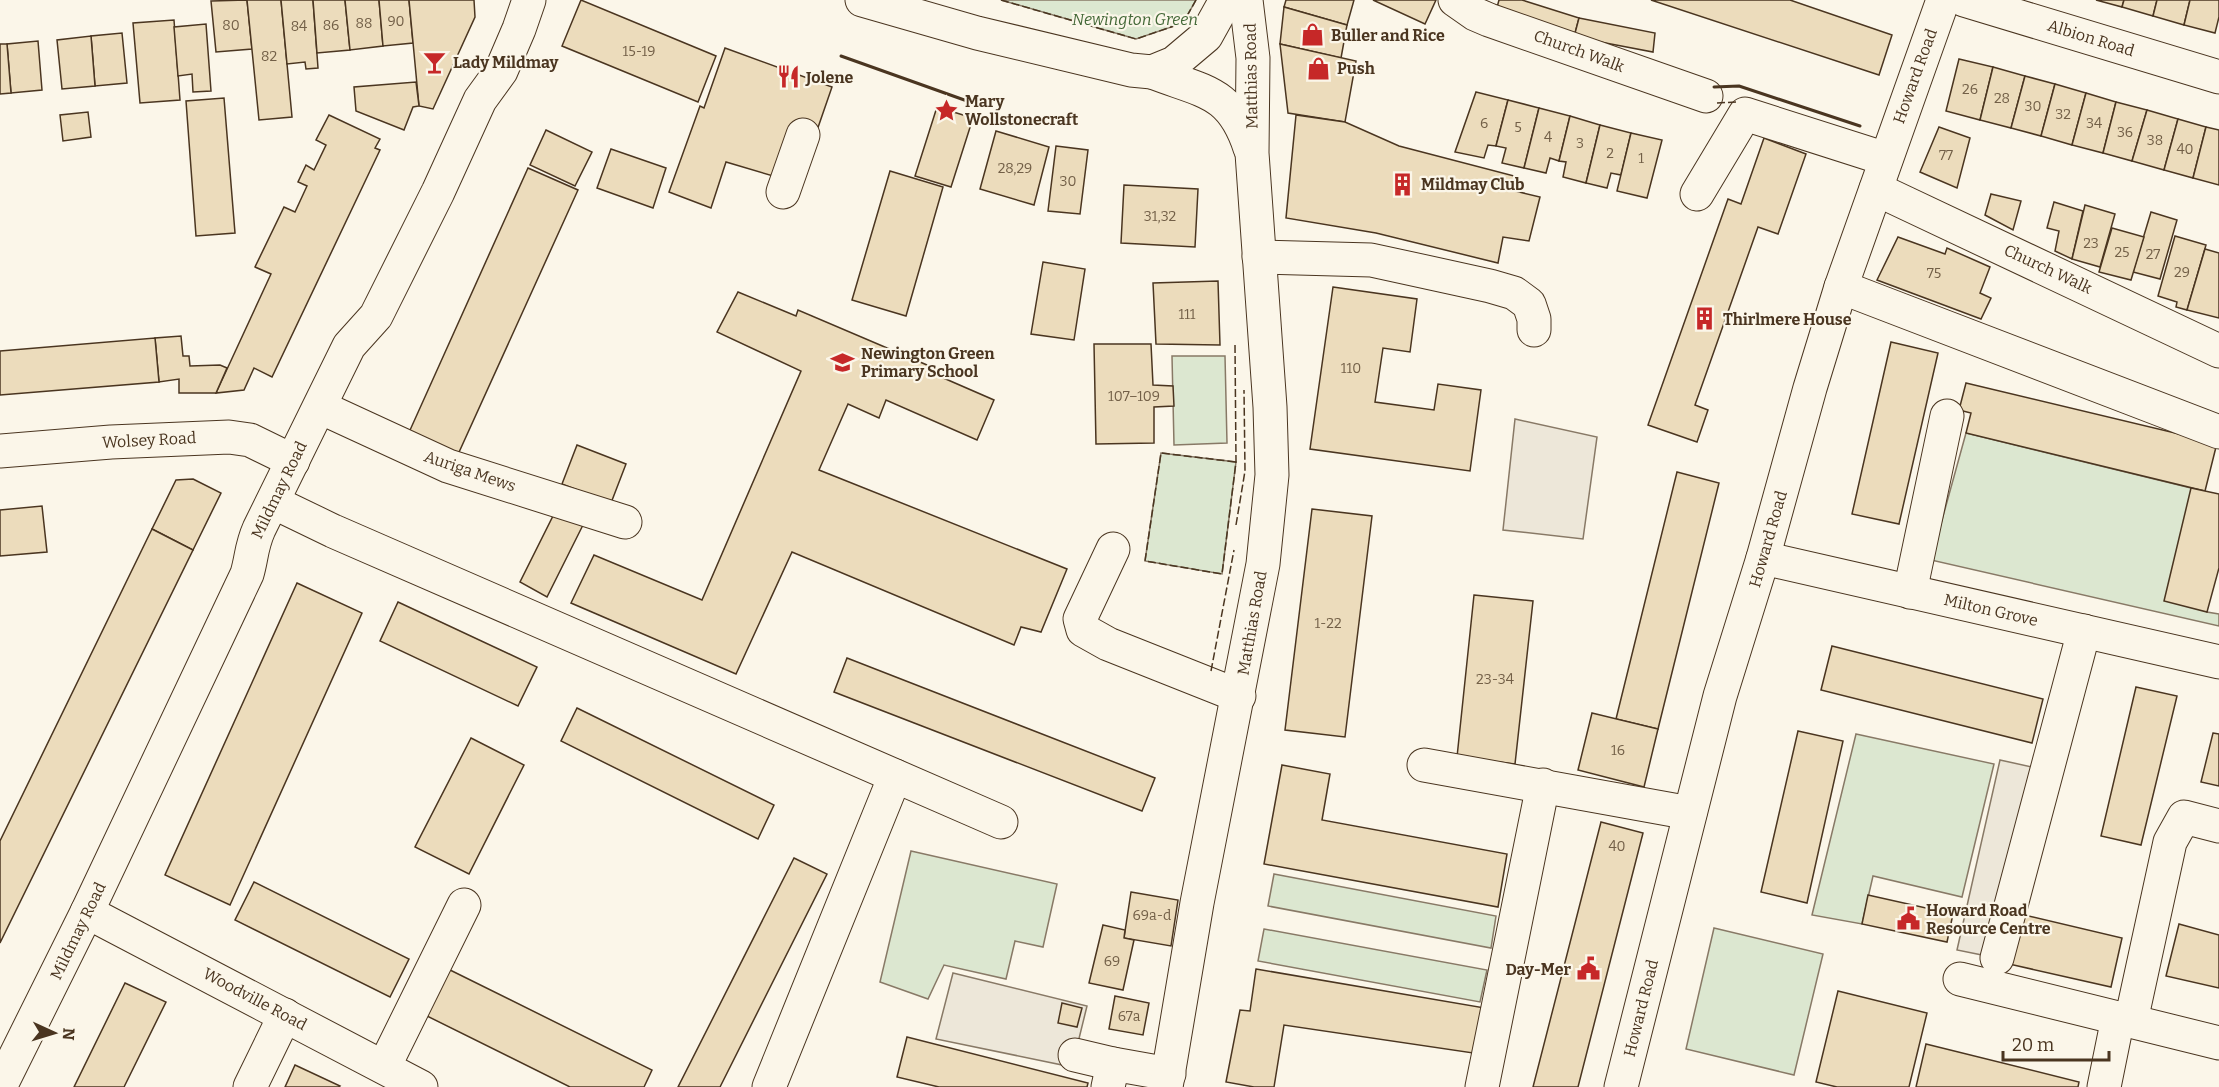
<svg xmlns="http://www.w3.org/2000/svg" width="2219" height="1087" font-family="Bitter,serif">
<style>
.green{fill:#dce7d0;stroke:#887966;stroke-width:1.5}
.parking{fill:#ede7d9;stroke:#887966;stroke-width:1.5}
.building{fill:#ecdcbc;stroke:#4a3520;stroke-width:1.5}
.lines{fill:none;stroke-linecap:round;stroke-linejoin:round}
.minor-casing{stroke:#4a3520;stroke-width:35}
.major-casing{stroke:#4a3520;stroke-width:35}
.minor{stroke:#fbf6e9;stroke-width:33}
.major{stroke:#fbf6e9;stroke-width:33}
.fence{stroke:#4a3520;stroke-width:1.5;stroke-dasharray:8 3;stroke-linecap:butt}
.wall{stroke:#4a3520;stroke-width:3}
.labels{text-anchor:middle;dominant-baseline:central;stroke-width:4.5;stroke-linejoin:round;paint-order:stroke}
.number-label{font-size:14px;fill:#725f47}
.park-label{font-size:16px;font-style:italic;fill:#436837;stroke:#fbf6e9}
.poi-label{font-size:16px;font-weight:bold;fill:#4a3520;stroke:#fbf6e9;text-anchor:start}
.street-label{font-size:16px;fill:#4a3520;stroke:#fbf6e9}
</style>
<rect width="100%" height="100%" fill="#fbf6e9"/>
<!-- green -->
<g class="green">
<path d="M1001,0H1196L1183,23L1136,39Z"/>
<path d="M1172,356H1225L1227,443L1174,445Z"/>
<path d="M1966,433L2191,488L2207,612L2219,614V626L1931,560Z"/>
<path d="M1161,453L1236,462L1222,574L1145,561Z"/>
<path d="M1856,734L1994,764L1962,897L1873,876L1862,924L1812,915Z"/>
<path d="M911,851L1057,884L1043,947L1015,941L1006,979L944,965L928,999L880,982Z"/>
<path d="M1274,874L1496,916L1491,948L1268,906Z"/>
<path d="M1714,928L1823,954L1794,1075L1686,1049Z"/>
<path d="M1264,929L1487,970L1480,1002L1258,961Z"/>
</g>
<!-- parking -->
<g class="parking">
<path d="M1515,419L1597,437L1583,539L1503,530Z"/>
<path d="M2000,760L2041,769L1997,958L1957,950Z"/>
<path d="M953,973L1087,1006L1072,1067L936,1039Z"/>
</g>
<!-- building -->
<g class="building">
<path d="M247,0L252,49L216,52L211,1Z"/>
<path d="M247,0H281L292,117L259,120Z"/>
<path d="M281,0H313L318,68L306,69L305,62L287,64Z"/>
<path d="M313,0H345L350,50L317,53Z"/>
<path d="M345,0H379L383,46L350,50Z"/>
<path d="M379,0H409L413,43L383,46Z"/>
<path d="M409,0H474L475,17L433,109L419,106Z"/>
<path d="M581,0L716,56L698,102L562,46Z"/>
<path d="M1286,0H1354L1347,25L1284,7Z"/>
<path d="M1373,0H1436L1425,24Z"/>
<path d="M1499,0H1522L1579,18L1574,37L1496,11Z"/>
<path d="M1651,0H1790L1892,35L1879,75Z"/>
<path d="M2096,0H2124L2122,7Z"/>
<path d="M2124,0H2157L2153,16L2122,7Z"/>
<path d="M2157,0H2190L2184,25L2153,16Z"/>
<path d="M2190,0H2219V17L2215,33L2184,25Z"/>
<path d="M1284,7L1347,25L1341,58L1280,44Z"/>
<path d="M1579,18L1655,33L1653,52L1574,37Z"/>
<path d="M174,20L180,100L140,103L133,23Z"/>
<path d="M206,24L211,91L193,92L192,74L178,76L174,27Z"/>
<path d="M122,33L127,83L95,86L91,36Z"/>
<path d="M91,36L95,86L62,89L57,40Z"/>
<path d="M38,41L42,90L11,93L7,44Z"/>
<path d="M0,44H7L11,93L0,94Z"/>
<path d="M1280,44L1356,61L1345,122L1288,113Z"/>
<path d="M725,48L832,87L814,139L780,178L726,162L711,208L669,192L700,106L704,108Z"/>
<path d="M1959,59L1993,67L1980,120L1946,111Z"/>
<path d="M1993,67L2025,76L2011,128L1980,120Z"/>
<path d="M2025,76L2055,84L2041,136L2011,128Z"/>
<path d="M416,82L419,106L413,107L404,130L356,111L354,87Z"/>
<path d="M2055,84L2086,93L2072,145L2041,136Z"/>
<path d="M1476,92L1508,100L1496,146L1488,145L1484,158L1455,152Z"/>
<path d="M2086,93L2116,102L2103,153L2072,145Z"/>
<path d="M224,98L235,233L196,236L186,101Z"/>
<path d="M1508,100L1539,108L1524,168L1502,163L1506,148L1496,146Z"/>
<path d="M2116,102L2147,110L2132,161L2103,153Z"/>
<path d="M937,107L973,118L951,187L915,176Z"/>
<path d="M1539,108L1570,116L1559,161L1550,158L1546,173L1524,168Z"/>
<path d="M2147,110L2178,119L2164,170L2132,161Z"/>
<path d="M88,112L91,137L63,141L60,115Z"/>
<path d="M329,115L380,139L375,148L380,150L272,377L254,368L244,390L216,393L271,274L255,267L284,207L295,212L307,186L298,182L306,165L314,170L326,145L316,140Z"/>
<path d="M1296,115L1345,122L1399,146L1518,177L1515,191L1540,197L1529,241L1503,237L1498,263L1376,233L1286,218Z"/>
<path d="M1570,116L1600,125L1586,183L1563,177L1566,162L1559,161Z"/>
<path d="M2178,119L2206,127L2193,178L2164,170Z"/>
<path d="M1600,125L1631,133L1621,175L1611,173L1607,188L1586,183Z"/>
<path d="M1939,127L1970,138L1957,188L1920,172Z"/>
<path d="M2206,127L2219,130V185L2193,178Z"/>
<path d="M546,130L592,152L575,186L530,165Z"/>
<path d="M996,131L1049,147L1034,205L980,189Z"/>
<path d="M1631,133L1662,140L1647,198L1617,191Z"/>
<path d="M1764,138L1806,154L1778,234L1758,227L1695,405L1708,410L1697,442L1648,425L1728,199L1741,204Z"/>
<path d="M1056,146L1088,150L1080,214L1048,211Z"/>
<path d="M611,149L666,168L653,208L597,188Z"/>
<path d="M528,168L578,190L455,461L406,439Z"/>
<path d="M890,171L943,187L906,316L852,300Z"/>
<path d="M1124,185L1198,189L1195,247L1121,243Z"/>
<path d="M1991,194L2021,201L2013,230L1985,215Z"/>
<path d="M2054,202L2083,211L2072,259L2055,251L2059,231L2047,228Z"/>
<path d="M2085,205L2115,214L2100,267L2072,259Z"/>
<path d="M2151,212L2177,220L2160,279L2133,272Z"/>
<path d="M2112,228L2144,237L2131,280L2099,272Z"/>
<path d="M2175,236L2206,245L2187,310L2176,307L2177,302L2158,296Z"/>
<path d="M1898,237L1945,254L1947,248L1990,267L1980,293L1991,298L1981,319L1877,280Z"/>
<path d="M2205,249L2219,253V318L2187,310Z"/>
<path d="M1043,262L1085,269L1074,340L1031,334Z"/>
<path d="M1218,281L1220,345L1156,344L1153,283Z"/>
<path d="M1333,287L1417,299L1410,352L1383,348L1375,402L1434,410L1438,384L1481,390L1470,471L1310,449Z"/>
<path d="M738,292L796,316L798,310L934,368L932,373L994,400L977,440L886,400L879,418L848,404L819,470L1067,569L1041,632L1021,627L1014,645L792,552L736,674L571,603L594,555L702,600L801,371L717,332Z"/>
<path d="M181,336L183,356H189L190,366L220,365L227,368L216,393H179V379L159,382L155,338Z"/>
<path d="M155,338L159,382L0,395V351Z"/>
<path d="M1891,342L1938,353L1899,524L1852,514Z"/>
<path d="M1094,344H1151L1153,385L1173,386L1174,406L1154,407V443L1096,444Z"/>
<path d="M1966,383L2217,443L2205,491L1966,433L1971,413L1959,410Z"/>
<path d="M577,445L626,464L611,503L562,484Z"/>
<path d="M1677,472L1719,483L1658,729L1616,719Z"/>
<path d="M193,479L221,493L193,550L152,529L176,480Z"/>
<path d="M2191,488L2219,494V568L2207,612L2164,601Z"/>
<path d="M42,506L47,552L0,556V510Z"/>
<path d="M1312,509L1372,516L1345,737L1285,730Z"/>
<path d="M556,510L585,521L547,597L520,582Z"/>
<path d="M152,529L193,550L0,943V841Z"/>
<path d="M297,583L362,613L230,905L165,875Z"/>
<path d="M1474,595L1533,601L1515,764L1457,757Z"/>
<path d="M398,602L537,667L518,706L380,641Z"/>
<path d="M1832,646L2043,699L2032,743L1821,690Z"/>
<path d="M847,658L1155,778L1142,811L834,692Z"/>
<path d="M2136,687L2177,696L2141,845L2101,836Z"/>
<path d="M577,708L774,805L758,839L561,741Z"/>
<path d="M1592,713L1658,729L1644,787L1578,770Z"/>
<path d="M1798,731L1843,741L1807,903L1761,892Z"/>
<path d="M2213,733L2219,734V786L2201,782Z"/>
<path d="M471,738L524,765L469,874L415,847Z"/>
<path d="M1282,765L1330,774L1322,820L1507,854L1498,907L1264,864Z"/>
<path d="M1601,822L1643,833L1578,1087H1533Z"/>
<path d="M794,858L827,874L720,1087H678Z"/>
<path d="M254,882L409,959L390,997L235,920Z"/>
<path d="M1131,892L1178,900L1171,946L1124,938Z"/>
<path d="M1868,895L1953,914L1947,942L1862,924Z"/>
<path d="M2020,914L2122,938L2111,987L2009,964Z"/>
<path d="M2179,924L2219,935V988L2166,976Z"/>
<path d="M1103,925L1125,930L1124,938L1134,940L1123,990L1089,983Z"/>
<path d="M444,967L652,1070L644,1087H570L421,1013Z"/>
<path d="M1256,969L1485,1008L1473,1053L1284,1025L1274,1087H1254L1226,1082L1240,1010L1250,1011Z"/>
<path d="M125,983L166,1002L124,1087H74Z"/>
<path d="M1838,991L1927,1013L1909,1087H1837L1816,1082Z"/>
<path d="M1115,996L1149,1003L1143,1035L1109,1029Z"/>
<path d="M1062,1003L1082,1008L1077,1027L1058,1023Z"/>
<path d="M907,1037L1088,1083L1087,1087H939L897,1077Z"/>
<path d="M1926,1044L2079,1082L2078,1087H1916Z"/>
<path d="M295,1065L340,1086L339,1087H285Z"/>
</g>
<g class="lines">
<defs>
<g id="minor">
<path d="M1455,0L1475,14L1489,20L1706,96"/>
<path d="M1152,72C1203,92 1231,90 1250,148"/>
<path d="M1876,189L2219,351"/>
<path d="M783,192L803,135"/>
<path d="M1697,194L1745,114L1886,159"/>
<path d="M1259,257L1371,260L1490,286L1514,293L1529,304L1534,319V330"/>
<path d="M1841,287L2219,432"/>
<path d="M320,407L448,466L625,522"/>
<path d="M0,451L111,442L229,437L250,440L293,461"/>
<path d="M273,502L333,531L1001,822"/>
<path d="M1113,549L1080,619L1083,630L1108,644L1239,696"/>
<path d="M1763,558L2219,662"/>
<path d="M1910,592L1947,416"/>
<path d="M1424,765L1690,813"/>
<path d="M87,912L421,1087"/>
<path d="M1997,958L2084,631"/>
<path d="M1960,979L2219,1043"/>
<path d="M2131,1021L2170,842L2184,817L2219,826"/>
<path d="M1075,1055L1113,1064"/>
<path d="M384,1067L464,905"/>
<path d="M0,1087L87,912L247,574C252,557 251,547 259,529L349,346L376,316L438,192L480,100L501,71L519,29L529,0"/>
<path d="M250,1087L285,1015"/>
<path d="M769,1087L895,776"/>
<path d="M1108,1087L1113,1064L1169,1074"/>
<path d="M1166,1087L1197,903L1263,564L1272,475L1270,407L1252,153L1253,58L1246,0"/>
<path d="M1482,1087L1543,785"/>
<path d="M1621,1087L1720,696L1763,558L1810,388L1841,287L1943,0"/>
<path d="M2104,1087L2118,1018"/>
</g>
<g id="major">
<path d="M862,0L977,33L1131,70L1152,72L1174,63L1206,36L1226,0"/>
<path d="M1964,0L2219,77"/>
</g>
</defs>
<!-- minor casing -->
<use href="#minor" class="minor-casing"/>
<!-- major casing -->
<use href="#major" class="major-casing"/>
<!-- minor -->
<use href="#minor" class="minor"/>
<!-- major -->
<use href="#major" class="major"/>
<!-- fence -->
<g class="fence">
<path d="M1001,0L1136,39L1183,23L1196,0"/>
<path d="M1717,103L1738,102"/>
<path d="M1235,345L1236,462L1222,574L1145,561L1161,453L1236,462"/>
<path d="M1236,525L1245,471L1244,390"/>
<path d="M1211,671L1234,550"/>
</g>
<!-- wall -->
<g class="wall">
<path d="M841,56L984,107"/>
<path d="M1714,87L1739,86L1860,126"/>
</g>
</g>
<!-- icons -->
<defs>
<symbol id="shop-bare" viewBox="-9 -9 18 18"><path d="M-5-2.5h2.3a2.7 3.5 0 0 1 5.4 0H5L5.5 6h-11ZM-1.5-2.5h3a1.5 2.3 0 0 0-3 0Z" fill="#c62828" stroke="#fbf6e9" stroke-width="2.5" paint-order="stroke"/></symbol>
<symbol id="bar-bare" viewBox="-9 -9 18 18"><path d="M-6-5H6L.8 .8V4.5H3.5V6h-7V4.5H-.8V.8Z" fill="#c62828" stroke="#fbf6e9" stroke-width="2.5" paint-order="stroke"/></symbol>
<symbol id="restaurant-bare" viewBox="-9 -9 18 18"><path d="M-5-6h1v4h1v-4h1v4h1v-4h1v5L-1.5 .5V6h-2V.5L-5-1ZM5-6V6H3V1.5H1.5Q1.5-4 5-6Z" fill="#c62828" stroke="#fbf6e9" stroke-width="2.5" paint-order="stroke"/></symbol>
<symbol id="sight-bare" viewBox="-9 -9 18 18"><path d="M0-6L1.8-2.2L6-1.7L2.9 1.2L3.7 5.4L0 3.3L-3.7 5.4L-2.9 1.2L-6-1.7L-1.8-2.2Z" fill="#c62828" stroke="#fbf6e9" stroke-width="2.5" paint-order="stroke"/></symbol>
<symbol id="building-bare" viewBox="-9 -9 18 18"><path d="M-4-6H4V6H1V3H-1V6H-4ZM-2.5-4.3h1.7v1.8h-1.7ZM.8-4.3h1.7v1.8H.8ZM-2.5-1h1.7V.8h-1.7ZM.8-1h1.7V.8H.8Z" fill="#c62828" stroke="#fbf6e9" stroke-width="2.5" paint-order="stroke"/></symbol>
<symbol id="school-bare" viewBox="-9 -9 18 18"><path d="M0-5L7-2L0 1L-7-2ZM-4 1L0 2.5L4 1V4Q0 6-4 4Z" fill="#c62828" stroke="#fbf6e9" stroke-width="2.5" paint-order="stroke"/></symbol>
<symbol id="civic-bare" viewBox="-9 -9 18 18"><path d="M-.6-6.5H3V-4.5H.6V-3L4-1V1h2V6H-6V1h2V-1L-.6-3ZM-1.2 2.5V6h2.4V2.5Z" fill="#c62828" stroke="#fbf6e9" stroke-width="2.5" paint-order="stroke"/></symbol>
</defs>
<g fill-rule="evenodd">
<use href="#shop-bare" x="1296" y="18" width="33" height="33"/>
<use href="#bar-bare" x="418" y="46" width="33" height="33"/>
<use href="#shop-bare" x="1302" y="52" width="33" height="33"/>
<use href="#restaurant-bare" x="772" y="60" width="33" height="33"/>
<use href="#sight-bare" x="930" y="94" width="33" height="33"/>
<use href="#building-bare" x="1386" y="168" width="33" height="33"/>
<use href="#building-bare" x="1688" y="302" width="33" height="33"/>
<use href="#school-bare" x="826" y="346" width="33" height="33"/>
<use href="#civic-bare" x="1892" y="902" width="33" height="33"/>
<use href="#civic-bare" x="1572" y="952" width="33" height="33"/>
</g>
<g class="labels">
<!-- number labels -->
<g class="number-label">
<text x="396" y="21">90</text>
<text x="364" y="23">88</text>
<text x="231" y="25">80</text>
<text x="331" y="25">86</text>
<text x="299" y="26">84</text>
<text x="639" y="51">15-19</text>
<text x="269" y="56">82</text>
<text x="1970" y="89">26</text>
<text x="2002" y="98">28</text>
<text x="2033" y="106">30</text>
<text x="2063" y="114">32</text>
<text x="1484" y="123">6</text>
<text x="2094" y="123">34</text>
<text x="1518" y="127">5</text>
<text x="2125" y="132">36</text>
<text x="1548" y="137">4</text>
<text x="2155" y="140">38</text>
<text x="1580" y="143">3</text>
<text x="2185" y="149">40</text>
<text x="1610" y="153">2</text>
<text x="1946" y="155">77</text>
<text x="1641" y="158">1</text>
<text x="1015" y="168">28,29</text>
<text x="1068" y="181">30</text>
<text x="1160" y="216">31,32</text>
<text x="2091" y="243">23</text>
<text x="2122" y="252">25</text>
<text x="2153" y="254">27</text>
<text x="2182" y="272">29</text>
<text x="1934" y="273">75</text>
<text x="1187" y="314">111</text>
<text x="1351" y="368">110</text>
<text x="1134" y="396">107–109</text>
<text x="1328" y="623">1-22</text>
<text x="1495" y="679">23-34</text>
<text x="1618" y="750">16</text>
<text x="1617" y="846">40</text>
<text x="1152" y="915">69a-d</text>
<text x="1112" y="961">69</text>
<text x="1129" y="1016">67a</text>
</g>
<!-- park labels -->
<g class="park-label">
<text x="1135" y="19">Newington Green</text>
</g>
<!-- poi labels -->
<g class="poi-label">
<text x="1331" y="35">Buller and Rice</text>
<text x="453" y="62">Lady Mildmay</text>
<text x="1337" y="68">Push</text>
<text x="806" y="77">Jolene</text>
<text x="965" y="101">Mary<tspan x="965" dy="18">Wollstonecraft</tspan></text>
<text x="1421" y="184">Mildmay Club</text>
<text x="1723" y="319">Thirlmere House</text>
<text x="861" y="353">Newington Green<tspan x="861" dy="18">Primary School</tspan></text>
<text x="1926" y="910">Howard Road<tspan x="1926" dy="18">Resource Centre</tspan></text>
<text x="1571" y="969" text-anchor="end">Day-Mer</text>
</g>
<!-- street labels -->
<g class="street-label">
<text transform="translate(2091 38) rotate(17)">Albion Road</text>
<text transform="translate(1579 51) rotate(20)">Church Walk</text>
<text transform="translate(1251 76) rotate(-91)">Matthias Road</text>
<text transform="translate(1915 76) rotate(-70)">Howard Road</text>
<text transform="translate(2048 269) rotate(25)">Church Walk</text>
<text transform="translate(149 440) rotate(-3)">Wolsey Road</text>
<text transform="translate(470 471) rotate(19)">Auriga Mews</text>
<text transform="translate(279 490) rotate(-64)">Mildmay Road</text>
<text transform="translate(1768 539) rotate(-74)">Howard Road</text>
<text transform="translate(1991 610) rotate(13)">Milton Grove</text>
<text transform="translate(1252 623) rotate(-80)">Matthias Road</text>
<text transform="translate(78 931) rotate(-64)">Mildmay Road</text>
<text transform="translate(255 999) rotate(28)">Woodville Road</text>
<text transform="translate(1641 1008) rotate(-76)">Howard Road</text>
</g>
</g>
<!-- north arrow -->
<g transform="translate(54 1033) rotate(94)" stroke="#fbf6e9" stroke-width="4.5" paint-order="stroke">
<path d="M0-4.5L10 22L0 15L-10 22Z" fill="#4a3520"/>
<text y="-9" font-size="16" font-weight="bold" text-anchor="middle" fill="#4a3520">N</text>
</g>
<!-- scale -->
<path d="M2003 1051v9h106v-9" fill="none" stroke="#4a3520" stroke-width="3"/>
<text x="2012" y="1051" font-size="18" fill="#4a3520" stroke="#fbf6e9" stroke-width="4.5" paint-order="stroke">20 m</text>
</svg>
